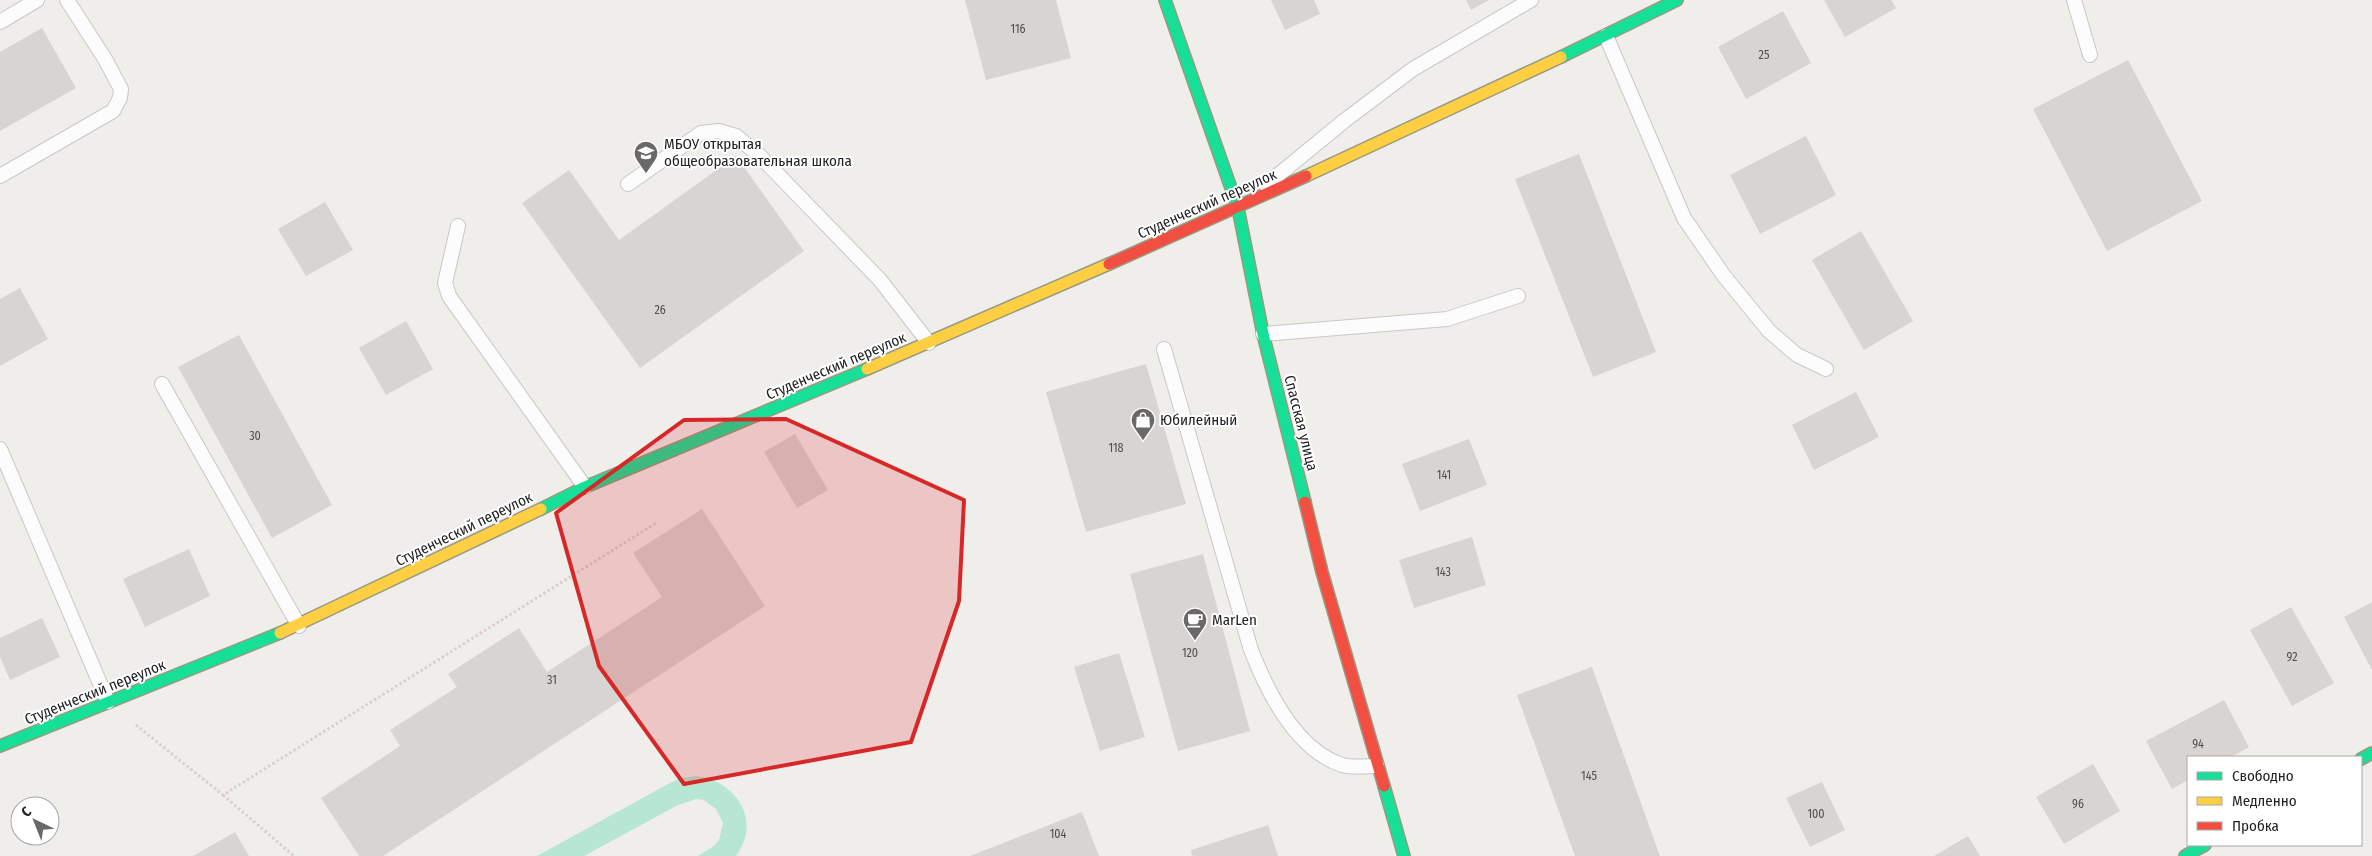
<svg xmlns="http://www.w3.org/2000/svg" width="2372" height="856" font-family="'Fira Sans Condensed',sans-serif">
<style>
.pitch{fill:#b7e6d2}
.building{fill:#d7d4d2}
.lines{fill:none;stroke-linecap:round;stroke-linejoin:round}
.lane-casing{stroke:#c9c8c7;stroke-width:16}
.fast-casing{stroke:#999a82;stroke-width:14}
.slow-casing{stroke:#999a82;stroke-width:14}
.jam-casing{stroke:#999a82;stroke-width:14}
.path{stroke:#dccecd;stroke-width:3;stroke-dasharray:2.5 2.5;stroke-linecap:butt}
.lane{stroke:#fdfcfc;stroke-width:14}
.fast{stroke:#16e098;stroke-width:11}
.slow{stroke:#ffcf43;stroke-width:11}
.jam{stroke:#f24e42;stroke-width:11}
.marked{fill:#d62828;fill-opacity:0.2;stroke:#d62828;stroke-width:4;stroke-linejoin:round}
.labels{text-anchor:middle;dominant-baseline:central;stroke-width:4;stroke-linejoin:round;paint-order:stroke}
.number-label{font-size:12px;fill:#4f4e4e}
.poi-label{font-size:15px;fill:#222;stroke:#fff;text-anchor:start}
.street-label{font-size:15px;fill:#222;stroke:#fff}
</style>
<rect width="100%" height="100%" fill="#f0eeeb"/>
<!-- pitch -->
<path class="pitch" d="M696,776C735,780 763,821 736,856H698L714,846L719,840L723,823L716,809L704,800L696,799L678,805L584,856H537L668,784L681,778Z"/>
<!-- building -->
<g class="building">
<path d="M965,0H1056L1071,58L986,80Z"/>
<path d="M1271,0H1314L1320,14L1285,30Z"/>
<path d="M1466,0H1489L1471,10Z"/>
<path d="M1824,0H1891L1896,8L1845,37Z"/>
<path d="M1783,11L1811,63L1746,99L1718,47Z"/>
<path d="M42,28L76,88L0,131V52Z"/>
<path d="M2128,60L2202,201L2107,251L2033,109Z"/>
<path d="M1806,136L1836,195L1760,234L1730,175Z"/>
<path d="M1579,154L1656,352L1593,377L1515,179Z"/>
<path d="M736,156L804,251L640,368L522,203L569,170L619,240Z"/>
<path d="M325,202L353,250L306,276L278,229Z"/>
<path d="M1861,231L1913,321L1864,350L1812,260Z"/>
<path d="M20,288L48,339L0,366V299Z"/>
<path d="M406,321L433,369L386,395L359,348Z"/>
<path d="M239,335L332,505L272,538L178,367Z"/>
<path d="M1146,364L1186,504L1086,532L1046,392Z"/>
<path d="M1856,392L1879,437L1814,470L1792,425Z"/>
<path d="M795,434L828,490L797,508L764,452Z"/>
<path d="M1469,439L1487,485L1420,511L1402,464Z"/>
<path d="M702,509L765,606L383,856H359L321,798L400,746L390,730L457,687L448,674L519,628L547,672L662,597L633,553Z"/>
<path d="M1472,537L1486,585L1414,608L1399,560Z"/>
<path d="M189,549L210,596L145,627L123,579Z"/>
<path d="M1203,554L1250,731L1178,751L1130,574Z"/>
<path d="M2372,602V670L2344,617Z"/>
<path d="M2291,607L2334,683L2292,706L2250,630Z"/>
<path d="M42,618L60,657L10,680L0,657V638Z"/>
<path d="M1119,653L1145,737L1100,751L1074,667Z"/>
<path d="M1592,667L1660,856H1575L1517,695Z"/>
<path d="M2224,700L2249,747L2231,757H2188V780L2172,789L2146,741Z"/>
<path d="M2093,764L2120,811L2064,844L2036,797Z"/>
<path d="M1822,782L1845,830L1810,847L1786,798Z"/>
<path d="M1082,812L1099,856H970Z"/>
<path d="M1268,825L1278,856H1192L1191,850Z"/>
<path d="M235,832L249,856H193Z"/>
<path d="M1968,836L1980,856H1934Z"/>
</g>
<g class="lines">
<defs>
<g id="lane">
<path d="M2074,0L2090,55"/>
<path d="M0,22L37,0"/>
<path d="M1606,36L1684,218L1724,276L1769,331L1797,355L1826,369"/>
<path d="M0,176L113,111L120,98L121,89L105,59L67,0"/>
<path d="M628,184L701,133L719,131L736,136L760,156L880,280L929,343"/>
<path d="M1266,185L1344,121L1413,69L1531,0"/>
<path d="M458,226L445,283L449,296L585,487"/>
<path d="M1263,334L1447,319L1518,296"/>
<path d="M1164,349L1251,650C1267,691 1296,750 1342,765C1352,768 1366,766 1377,766"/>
<path d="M162,384L299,626"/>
<path d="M0,449L108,702"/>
</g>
<g id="fast">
<path d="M1165,0L1238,208L1263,334L1305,502"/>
<path d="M1561,57L1677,0"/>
<path d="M541,509L585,487L867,369"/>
<path d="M0,746L280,633"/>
<path d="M2361,759L2372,753"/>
<path d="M1384,786L1404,856"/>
<path d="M2185,856L2205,845"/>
</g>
<g id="slow">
<path d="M1306,176L1561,57"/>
<path d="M867,369L1109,264"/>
<path d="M280,633L541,509"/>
</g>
<g id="jam">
<path d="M1109,264L1306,176"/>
<path d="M1305,502L1322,572L1384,786"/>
</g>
</defs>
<!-- lane casing -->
<use href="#lane" class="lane-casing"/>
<!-- fast casing -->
<use href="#fast" class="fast-casing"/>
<!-- slow casing -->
<use href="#slow" class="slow-casing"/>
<!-- jam casing -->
<use href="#jam" class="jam-casing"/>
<!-- path -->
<g class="path">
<path d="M136,725L223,795L656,523"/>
<path d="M223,795L294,856"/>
</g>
<!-- lane -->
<use href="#lane" class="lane"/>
<!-- fast -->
<use href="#fast" class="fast"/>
<!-- slow -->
<use href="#slow" class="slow"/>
<!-- jam -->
<use href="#jam" class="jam"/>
</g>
<!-- marked area -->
<path class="marked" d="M786,419L964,500L959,601L911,742L684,784L599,666L556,513L684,420Z"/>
<!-- icons -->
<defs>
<symbol id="school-pin" viewBox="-11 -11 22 30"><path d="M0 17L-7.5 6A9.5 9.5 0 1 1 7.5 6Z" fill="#6a6968" stroke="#fff"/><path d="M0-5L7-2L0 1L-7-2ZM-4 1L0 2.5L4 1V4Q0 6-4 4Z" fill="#fff"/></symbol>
<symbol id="shop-pin" viewBox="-11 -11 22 30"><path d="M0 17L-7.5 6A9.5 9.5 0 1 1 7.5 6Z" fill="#6a6968" stroke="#fff"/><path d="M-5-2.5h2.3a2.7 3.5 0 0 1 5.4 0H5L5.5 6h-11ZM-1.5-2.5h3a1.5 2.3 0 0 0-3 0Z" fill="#fff"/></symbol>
<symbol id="cafe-pin" viewBox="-11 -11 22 30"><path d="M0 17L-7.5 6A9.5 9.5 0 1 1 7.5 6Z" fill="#6a6968" stroke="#fff"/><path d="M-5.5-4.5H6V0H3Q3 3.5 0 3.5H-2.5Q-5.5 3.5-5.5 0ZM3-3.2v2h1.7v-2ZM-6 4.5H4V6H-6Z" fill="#fff"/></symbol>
</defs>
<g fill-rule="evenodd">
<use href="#school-pin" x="632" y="139" width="28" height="38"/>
<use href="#shop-pin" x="1129" y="406" width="28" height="38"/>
<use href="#cafe-pin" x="1181" y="606" width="28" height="38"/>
</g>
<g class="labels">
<!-- number labels -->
<g class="number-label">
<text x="1018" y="29">116</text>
<text x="1764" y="55">25</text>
<text x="660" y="310">26</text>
<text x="255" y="436">30</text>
<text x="1116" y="448">118</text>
<text x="1444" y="475">141</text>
<text x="1443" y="572">143</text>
<text x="1190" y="653">120</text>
<text x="2292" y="657">92</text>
<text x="552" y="680">31</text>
<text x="2198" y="744">94</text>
<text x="1589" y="776">145</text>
<text x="2078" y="804">96</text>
<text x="1816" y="814">100</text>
<text x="1058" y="834">104</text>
</g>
<!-- poi labels -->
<g class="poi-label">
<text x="664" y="144">МБОУ открытая<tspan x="664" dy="17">общеобразовательная школа</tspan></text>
<text x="1160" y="420">Юбилейный</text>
<text x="1212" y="620">MarLen</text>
</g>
<!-- street labels -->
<g class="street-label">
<text transform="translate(1207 204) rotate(-24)">Студенческий переулок</text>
<text transform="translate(836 366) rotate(-23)">Студенческий переулок</text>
<text transform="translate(1301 423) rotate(76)">Спасская улица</text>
<text transform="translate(464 529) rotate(-26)">Студенческий переулок</text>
<text transform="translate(95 692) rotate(-22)">Студенческий переулок</text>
</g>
</g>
<!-- legend -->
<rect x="2187" y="756" width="175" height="90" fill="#ffffff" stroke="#a7a7a7"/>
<rect x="2197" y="772" width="25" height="8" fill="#16e098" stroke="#a7a7a7"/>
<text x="2232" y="781" font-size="15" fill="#222222">Свободно</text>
<rect x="2197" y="797" width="25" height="8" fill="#ffcf43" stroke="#a7a7a7"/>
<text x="2232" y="806" font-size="15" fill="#222222">Медленно</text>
<rect x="2197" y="822" width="25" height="8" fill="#f24e42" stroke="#a7a7a7"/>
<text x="2232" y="831" font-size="15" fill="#222222">Пробка</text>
<!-- north arrow -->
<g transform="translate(35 821) rotate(317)"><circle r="24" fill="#ffffff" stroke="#a7a7a7"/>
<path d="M0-4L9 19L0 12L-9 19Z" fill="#6a6968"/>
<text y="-8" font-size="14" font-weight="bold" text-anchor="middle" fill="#222222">С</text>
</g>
</svg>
